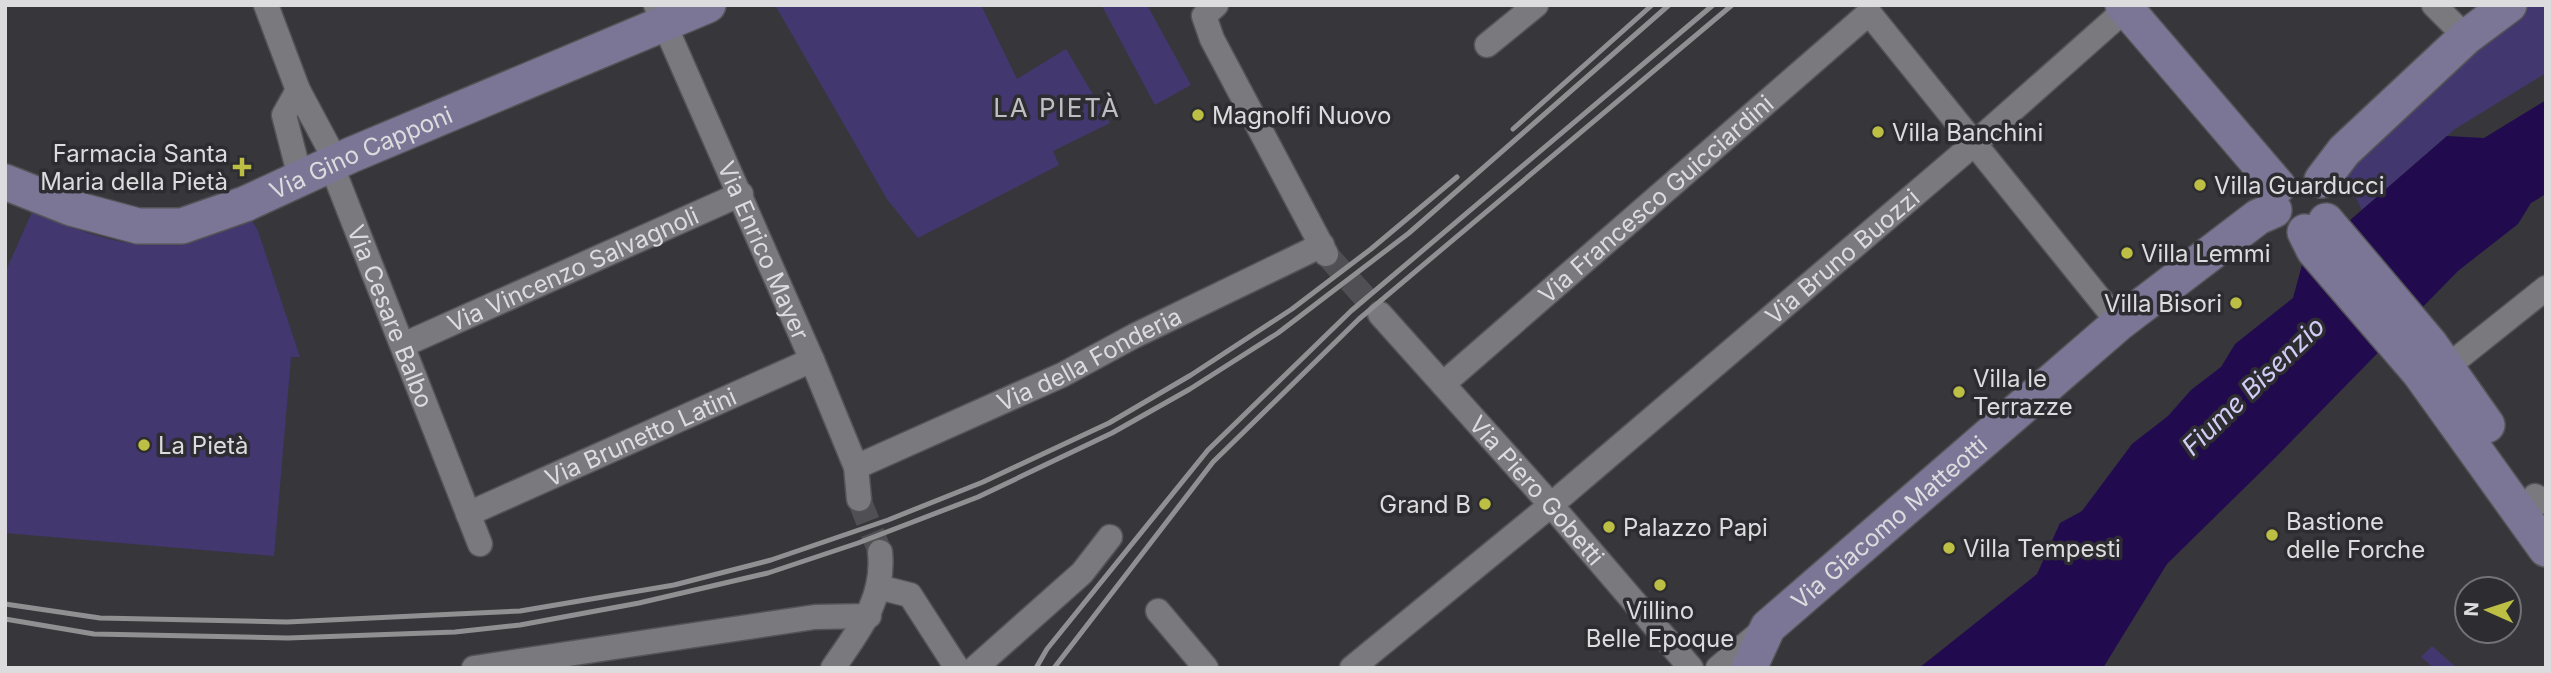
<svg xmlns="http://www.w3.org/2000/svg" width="2551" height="673" font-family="Inter,sans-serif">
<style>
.green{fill:#433770}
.water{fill:#210b4e}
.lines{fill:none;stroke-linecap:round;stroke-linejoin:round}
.street-tunnel{stroke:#505054;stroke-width:24;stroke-dasharray:24 12;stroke-linecap:butt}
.street-casing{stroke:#545357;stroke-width:27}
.secondary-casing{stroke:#545357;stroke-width:38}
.street{stroke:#79797e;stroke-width:24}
.secondary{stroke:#7b7695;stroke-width:35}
.rail{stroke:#909093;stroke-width:5}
.poi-dot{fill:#bcbf43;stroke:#2d2d31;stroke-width:2.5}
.labels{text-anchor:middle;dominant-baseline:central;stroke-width:7;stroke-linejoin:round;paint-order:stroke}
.poi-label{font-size:24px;fill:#dcdcdf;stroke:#2d2d31;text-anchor:start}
.street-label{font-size:24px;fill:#dcdcdf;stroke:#2d2d31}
.neighbourhood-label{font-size:26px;letter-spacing:2px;fill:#bebec3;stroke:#2d2d31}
.water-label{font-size:26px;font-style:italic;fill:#d1ccf5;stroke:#2d2d31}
</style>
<rect width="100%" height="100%" fill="#37373b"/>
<!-- green -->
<g class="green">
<path d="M775,5H981L1017,79L1066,49L1110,123L1053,151L1059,165L918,238L887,199Z"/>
<path d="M1104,5H1147L1191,85L1155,105L1102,6Z"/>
<path d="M2530,5H2546V73L2455,129L2362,210L2347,180L2339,172L2453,70Z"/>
<path d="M32,212C74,228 120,249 167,244C195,241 224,227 250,217L258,231L300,357H291L274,556L5,533V273Z"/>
<path d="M2432,646L2457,668H2434L2421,657Z"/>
</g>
<!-- water -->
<path class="water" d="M2546,100V194L2531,203L2518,224L2458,271L2275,458L2167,564L2103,668H1919L2037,574L2060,523L2082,511L2132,444L2168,416L2191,390L2221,367L2235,344L2293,298L2303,261L2447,136L2484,138Z"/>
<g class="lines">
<!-- street-tunnel -->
<g class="street-tunnel">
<path d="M1326,254L1380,314"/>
<path d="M859,499L880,552"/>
</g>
<defs>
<g id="street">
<path id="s1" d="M266,5L298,90L329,148L336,177L480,544"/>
<path id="s2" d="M656,5L812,360L856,467L859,499"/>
<path d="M1216,5L1204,16L1212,39L1326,254"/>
<path d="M2434,5L2466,37"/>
<path d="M1487,45L1536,5"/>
<path d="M298,90L284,115L300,177"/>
<path id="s3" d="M1380,314L1551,505L1691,668"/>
<path id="s4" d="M403,345L741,194"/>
<path d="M2446,365L2457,359L2546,288"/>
<path id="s5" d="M1443,384L1869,13L2119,323"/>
<path id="s6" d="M856,467L1062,375L1134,336L1322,245"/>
<path d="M2535,496L2546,502"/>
<path id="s7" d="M468,514L812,360"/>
<path d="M878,587L910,595L957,668"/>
<path d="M1158,611L1206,668"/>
<path d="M474,668L815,617L869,616"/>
<path d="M833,668C858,631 885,600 880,552"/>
<path d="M975,668L1082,573L1110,537"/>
<path id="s8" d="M1352,668L1551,505L1975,143L2126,9"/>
<path d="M1718,668L1762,631"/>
</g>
<g id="secondary">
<path d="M2123,5L2278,186"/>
<path d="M2322,180L2344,151L2466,37L2509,5"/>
<path id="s9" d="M5,182L71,208L138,226H182L245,204L351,155L708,5"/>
<path d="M2326,221L2430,344L2487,425"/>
<path d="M2305,232L2314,250L2419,372L2546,549"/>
<path id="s10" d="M1749,668L1768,627L2119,323L2258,217L2274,210"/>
</g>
</defs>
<!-- street casing -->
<use href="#street" class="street-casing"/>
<!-- secondary casing -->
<use href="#secondary" class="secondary-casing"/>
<!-- street -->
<use href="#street" class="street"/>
<!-- secondary -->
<use href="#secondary" class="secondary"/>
<!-- rail -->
<g class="rail">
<path d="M1513,129L1652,5"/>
<path d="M5,604L100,618L287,622L456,614L520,611L674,585L771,560L888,520L983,482L1109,423L1191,375L1292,309L1371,249L1457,177"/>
<path d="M5,619L94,634L288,638L455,632L520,625L639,603L768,573L858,543L978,497L1112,433L1190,389L1278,333L1409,233L1669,5"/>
<path d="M1036,668L1047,649L1208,450L1351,311L1713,5"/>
<path d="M1054,668L1213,462L1359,319L1732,5"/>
</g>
</g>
<!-- markers -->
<g class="poi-dot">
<circle cx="1198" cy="115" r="7"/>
<circle cx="1878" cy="132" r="7"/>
<path d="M238.5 156.5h7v7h7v7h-7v7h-7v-7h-7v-7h7z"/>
<circle cx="2200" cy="185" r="7"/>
<circle cx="2127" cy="253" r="7"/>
<circle cx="2236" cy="303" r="7"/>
<circle cx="1959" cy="392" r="7"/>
<circle cx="144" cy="445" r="7"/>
<circle cx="1485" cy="504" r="7"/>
<circle cx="1609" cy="527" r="7"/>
<circle cx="2272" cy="535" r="7"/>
<circle cx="1949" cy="548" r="7"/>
<circle cx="1660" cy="585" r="7"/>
</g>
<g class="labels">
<!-- poi labels -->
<g class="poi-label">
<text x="1212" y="115">Magnolfi Nuovo</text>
<text x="1892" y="132">Villa Banchini</text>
<text x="228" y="153" text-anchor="end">Farmacia Santa<tspan x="228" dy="28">Maria della Pietà</tspan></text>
<text x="2214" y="185">Villa Guarducci</text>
<text x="2141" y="253">Villa Lemmi</text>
<text x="2222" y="303" text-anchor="end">Villa Bisori</text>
<text x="1973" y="378">Villa le<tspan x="1973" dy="28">Terrazze</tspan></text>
<text x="158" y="445">La Pietà</text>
<text x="1471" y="504" text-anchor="end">Grand B</text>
<text x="2286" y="521">Bastione<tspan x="2286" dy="28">delle Forche</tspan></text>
<text x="1623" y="527">Palazzo Papi</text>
<text x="1963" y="548">Villa Tempesti</text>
<text x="1660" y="610" text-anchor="middle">Villino<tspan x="1660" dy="28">Belle Epoque</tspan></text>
</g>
<!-- street labels -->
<g class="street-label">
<text stroke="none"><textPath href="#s9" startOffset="378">Via Gino Capponi</textPath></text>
<text stroke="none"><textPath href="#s5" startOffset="282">Via Francesco Guicciardini</textPath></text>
<text stroke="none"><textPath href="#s2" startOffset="268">Via Enrico Mayer</textPath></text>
<text stroke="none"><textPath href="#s8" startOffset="640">Via Bruno Buozzi</textPath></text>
<text stroke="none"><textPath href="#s4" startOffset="186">Via Vincenzo Salvagnoli</textPath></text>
<text stroke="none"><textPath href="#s1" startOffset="336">Via Cesare Balbo</textPath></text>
<text stroke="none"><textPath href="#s6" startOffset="257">Via della Fonderia</textPath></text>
<text stroke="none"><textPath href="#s7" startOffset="189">Via Brunetto Latini</textPath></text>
<text stroke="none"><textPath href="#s3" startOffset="236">Via Piero Gobetti</textPath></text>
<text stroke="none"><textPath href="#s10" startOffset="205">Via Giacomo Matteotti</textPath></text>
</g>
<!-- neighbourhood labels -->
<g class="neighbourhood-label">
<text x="1057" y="107">LA PIETÀ</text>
</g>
<!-- water labels -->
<g class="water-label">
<text transform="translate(2253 386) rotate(-44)">Fiume Bisenzio</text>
</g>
</g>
<!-- border -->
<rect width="2551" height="673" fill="none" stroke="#dcdcdf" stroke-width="14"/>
<!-- north arrow -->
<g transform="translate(2488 610) rotate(273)"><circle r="33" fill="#2d2d31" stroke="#737377" stroke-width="2"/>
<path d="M0-5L12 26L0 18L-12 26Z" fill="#bcbf43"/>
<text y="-10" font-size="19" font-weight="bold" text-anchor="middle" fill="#dcdcdf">N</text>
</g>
</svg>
